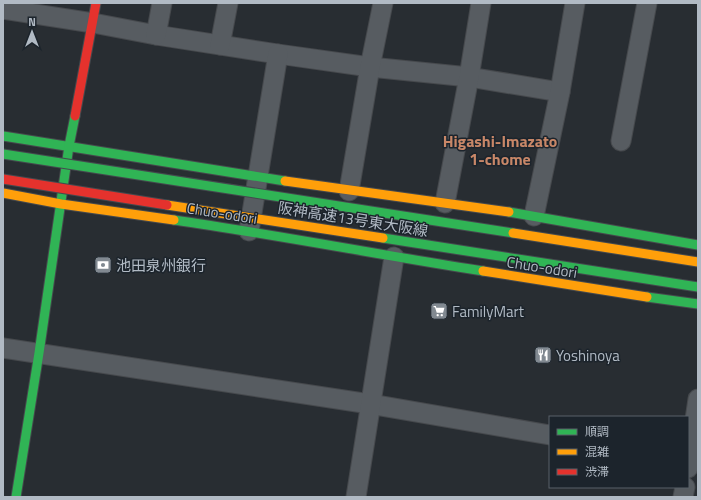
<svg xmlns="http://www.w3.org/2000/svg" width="701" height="500" font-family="'Titillium Web','Noto Sans JP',sans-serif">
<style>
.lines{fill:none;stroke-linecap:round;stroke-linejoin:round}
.street-casing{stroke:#46494d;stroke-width:21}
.fast-casing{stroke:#46494d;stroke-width:11}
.slow-casing{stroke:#46494d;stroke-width:11}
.jam-casing{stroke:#46494d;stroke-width:11}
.street{stroke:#575c61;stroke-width:19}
.fast{stroke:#30b455;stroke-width:9}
.slow{stroke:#ff9f0a;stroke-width:9}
.jam{stroke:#e5322d;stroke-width:9}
.fast-bridge-casing{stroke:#44494e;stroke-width:11;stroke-linecap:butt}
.slow-bridge-casing{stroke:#44494e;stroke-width:11;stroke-linecap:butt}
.jam-bridge-casing{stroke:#44494e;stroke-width:11;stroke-linecap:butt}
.fast-bridge{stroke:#30b455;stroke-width:9}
.slow-bridge{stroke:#ff9f0a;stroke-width:9}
.jam-bridge{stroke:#e5322d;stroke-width:9}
.labels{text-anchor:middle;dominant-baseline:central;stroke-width:3;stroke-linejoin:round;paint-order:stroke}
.street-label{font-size:15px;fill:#b1bac4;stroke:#1c242c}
.poi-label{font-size:15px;fill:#b1bac4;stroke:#1c242c;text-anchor:start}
.neighbourhood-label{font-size:16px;font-weight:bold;fill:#c88768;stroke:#1c242c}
</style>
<rect width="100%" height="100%" fill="#282d32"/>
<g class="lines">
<defs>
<g id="street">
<path d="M3,9L93,23L156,35L278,54L370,67L469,77L560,92"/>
<path d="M156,35L162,3"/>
<path d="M220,45L228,3"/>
<path d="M621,141L647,3"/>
<path d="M349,191L370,67L383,3"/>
<path d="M445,203L469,77L481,3"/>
<path d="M534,216L560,92L575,3"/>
<path d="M249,231L278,54"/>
<path d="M3,348L370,404L550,435"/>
<path d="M688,468L698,399"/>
<path d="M356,497L394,257"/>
<path d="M683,497L685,487"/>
</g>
<g id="fast">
<path d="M3,136L285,181"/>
<path d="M509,212L698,245"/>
<path d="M174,220C278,235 380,255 483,271"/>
<path d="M647,297L698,304"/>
<path d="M16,497L39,353L69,146L75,116"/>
</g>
<g id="slow">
<path d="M285,181L509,212"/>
<path d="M3,193L61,204L174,220"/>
<path d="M483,271L647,297"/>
</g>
<path id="jam" d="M75,116L96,3"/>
</defs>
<!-- street casing -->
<use href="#street" class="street-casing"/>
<!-- fast casing -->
<use href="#fast" class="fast-casing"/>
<!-- slow casing -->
<use href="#slow" class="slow-casing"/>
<!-- jam casing -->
<use href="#jam" class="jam-casing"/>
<!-- street -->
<use href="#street" class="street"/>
<!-- fast -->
<use href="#fast" class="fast"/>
<!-- slow -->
<use href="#slow" class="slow"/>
<!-- jam -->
<use href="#jam" class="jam"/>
<defs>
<g id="fast-bridge">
<path d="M3,154L513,233"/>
<path d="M383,238L698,287"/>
</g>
<g id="slow-bridge">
<path d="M167,205L383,238"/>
<path d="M513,233L698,262"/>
</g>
<path id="jam-bridge" d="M3,179L167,205"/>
</defs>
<!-- fast-bridge casing -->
<use href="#fast-bridge" class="fast-bridge-casing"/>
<!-- slow-bridge casing -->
<use href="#slow-bridge" class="slow-bridge-casing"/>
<!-- jam-bridge casing -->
<use href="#jam-bridge" class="jam-bridge-casing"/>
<!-- fast-bridge -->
<use href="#fast-bridge" class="fast-bridge"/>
<!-- slow-bridge -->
<use href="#slow-bridge" class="slow-bridge"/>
<!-- jam-bridge -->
<use href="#jam-bridge" class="jam-bridge"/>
</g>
<!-- icons -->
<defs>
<symbol id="bank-square" viewBox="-11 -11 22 22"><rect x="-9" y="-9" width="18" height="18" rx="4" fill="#818991" stroke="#1c242c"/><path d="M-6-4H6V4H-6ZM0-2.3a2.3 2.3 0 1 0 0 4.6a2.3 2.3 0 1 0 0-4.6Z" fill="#fff"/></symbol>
<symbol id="supermarket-square" viewBox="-11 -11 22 22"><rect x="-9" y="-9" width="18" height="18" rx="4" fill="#818991" stroke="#1c242c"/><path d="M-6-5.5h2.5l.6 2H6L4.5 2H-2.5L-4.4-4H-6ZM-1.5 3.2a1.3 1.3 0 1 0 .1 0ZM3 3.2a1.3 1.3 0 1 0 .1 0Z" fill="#fff"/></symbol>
<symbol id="restaurant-square" viewBox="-11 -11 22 22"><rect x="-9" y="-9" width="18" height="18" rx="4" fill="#818991" stroke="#1c242c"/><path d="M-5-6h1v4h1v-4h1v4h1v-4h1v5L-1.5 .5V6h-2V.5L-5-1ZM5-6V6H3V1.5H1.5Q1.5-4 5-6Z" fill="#fff"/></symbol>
</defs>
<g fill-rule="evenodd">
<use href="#bank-square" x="93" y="255" width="20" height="20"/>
<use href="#supermarket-square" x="429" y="301" width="20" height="20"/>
<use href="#restaurant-square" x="533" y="345" width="20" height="20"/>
</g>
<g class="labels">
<!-- street labels -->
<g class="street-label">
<text transform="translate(222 213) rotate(9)">Chuo-odori</text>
<text transform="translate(353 219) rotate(9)">阪神高速13号東大阪線</text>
<text transform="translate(542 267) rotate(9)">Chuo-odori</text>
</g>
<!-- poi labels -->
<g class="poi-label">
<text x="116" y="265">池田泉州銀行</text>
<text x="452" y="311">FamilyMart</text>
<text x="556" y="355">Yoshinoya</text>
</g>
<!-- neighbourhood labels -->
<g class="neighbourhood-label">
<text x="500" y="141">Higashi-Imazato<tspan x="500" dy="18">1-chome</tspan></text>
</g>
</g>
<!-- border -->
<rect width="701" height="500" fill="none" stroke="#b1bac4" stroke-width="8"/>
<!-- legend -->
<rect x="549" y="416" width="140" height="72" fill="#1c242c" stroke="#586069"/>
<rect x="557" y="429" width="20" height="6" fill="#30b455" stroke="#586069"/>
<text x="585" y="436" font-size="12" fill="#b1bac4">順調</text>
<rect x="557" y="449" width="20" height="6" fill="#ff9f0a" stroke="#586069"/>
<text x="585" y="456" font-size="12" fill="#b1bac4">混雑</text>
<rect x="557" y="469" width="20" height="6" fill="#e5322d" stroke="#586069"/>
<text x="585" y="476" font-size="12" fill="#b1bac4">渋滞</text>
<!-- north arrow -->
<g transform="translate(32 32)" stroke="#1c242c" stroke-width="3" paint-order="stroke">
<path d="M0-3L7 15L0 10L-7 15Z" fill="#b1bac4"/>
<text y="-6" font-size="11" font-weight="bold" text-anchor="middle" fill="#b1bac4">N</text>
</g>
</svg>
